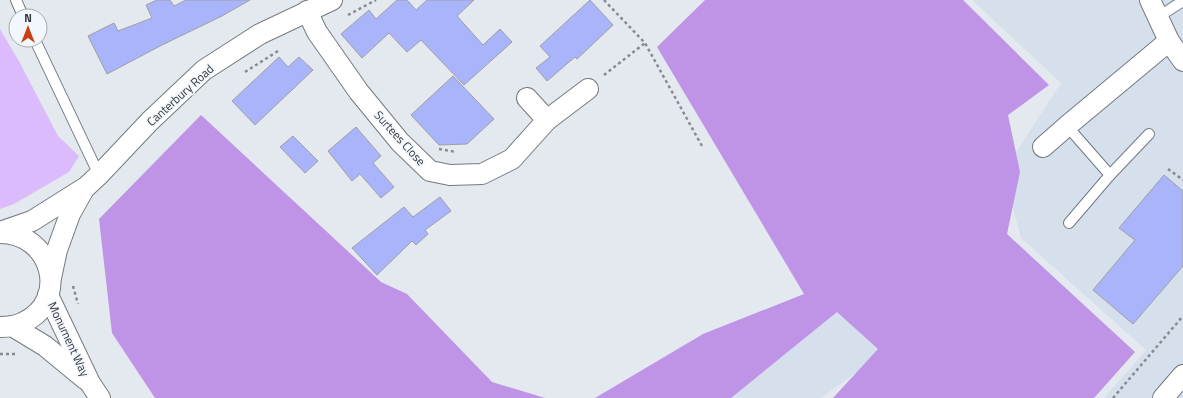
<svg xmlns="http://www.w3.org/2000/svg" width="1183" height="398" font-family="'Titillium Web',sans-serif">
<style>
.built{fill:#d5e0ec}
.green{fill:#dcbbfc}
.forest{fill:#bf93e6}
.building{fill:#aab4fa;stroke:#9e9fa5}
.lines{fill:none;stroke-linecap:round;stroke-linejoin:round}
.service-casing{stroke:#757a7f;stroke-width:12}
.minor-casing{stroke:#757a7f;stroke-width:22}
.path{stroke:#878b8f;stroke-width:2.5;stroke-dasharray:3 3;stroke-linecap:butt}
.service{stroke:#fff;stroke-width:10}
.minor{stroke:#fff;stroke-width:20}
.labels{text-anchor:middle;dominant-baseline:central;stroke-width:3.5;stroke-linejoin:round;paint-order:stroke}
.street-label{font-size:12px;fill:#35373a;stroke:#f1f7fc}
</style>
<rect width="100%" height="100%" fill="#e4e9ef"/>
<!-- built -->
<g class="built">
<path d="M972,0H1183V398H1104L1146,350L1021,238L1003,172L1061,83Z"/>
<path d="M830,295L888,349L821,398H718Z"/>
</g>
<!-- green -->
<path class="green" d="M0,29L20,63L58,136L79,156L69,172L14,204L0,209Z"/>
<!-- forest -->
<g class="forest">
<path d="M705,0H963L1049,85L1008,115L1020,172L1007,234L1135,352L1094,398H833L878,349L837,312L731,398H595L703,334L804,294L657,47Z"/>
<path d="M201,115L381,282L407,294L492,382L545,398H155L112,333L99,219Z"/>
</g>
<!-- building -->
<g class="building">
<path d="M157,0H170L174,6L186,0H250L222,16L162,45L107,74L88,36L114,23L118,31L152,18L146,5Z"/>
<path d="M397,0H407L416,10L427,0H474L457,16L483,45L500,29L512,42L464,85L421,40L407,52L389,33L362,58L341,34L369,10L376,19Z"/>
<path d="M590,0L613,25L577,59L575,57L547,81L536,68L550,57L540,46Z"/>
<path d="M279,57L288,67L299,57L313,70L255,125L232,101Z"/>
<path d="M453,76L494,119L467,144L439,145L411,115Z"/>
<path d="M356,127L381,156L373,163L394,187L381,198L360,174L352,181L328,151Z"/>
<path d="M293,136L318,161L305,173L280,147Z"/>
<path d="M1164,175L1183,191V266L1133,324L1093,290L1135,240L1119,228Z"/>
<path d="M440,197L451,211L425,230L428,234L416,245L412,241L377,275L352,248L404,207L413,217Z"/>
</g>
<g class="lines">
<defs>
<g id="service">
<path d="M16,0L23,16"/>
<path d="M1158,17L1183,1"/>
<path d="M35,40L99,175"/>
<path d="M1067,126L1110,175L1149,134"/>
<path d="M1069,223L1110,175"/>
</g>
<g id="minor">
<path d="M1150,0L1169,41L1183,61"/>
<path d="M307,11L317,32L359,92L400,142L430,171L450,175L482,174L512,159L547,120L588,89"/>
<path d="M527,98L547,120"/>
<path d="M1043,147L1067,126L1169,41"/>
<path d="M0,232L32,221L86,187L99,175L150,121L204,70L260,34L332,0"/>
<path d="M0,233C52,233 70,300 24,322C17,326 8,327 0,327"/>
<path d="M51,278L57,250L70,214L84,189"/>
<path d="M48,295L90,383L100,398"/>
<path d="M12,326L45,346L85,379"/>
<path d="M1163,398L1183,375"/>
</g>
</defs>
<!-- service casing -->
<use href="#service" class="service-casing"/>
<!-- minor casing -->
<use href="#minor" class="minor-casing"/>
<!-- path -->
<g class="path">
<path d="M604,0L645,43L702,146"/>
<path d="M348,15L376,0"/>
<path d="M245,72L278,51"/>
<path d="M604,75L645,43"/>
<path d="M439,149L456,152"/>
<path d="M1168,169L1183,180"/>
<path d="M73,286L78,304"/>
<path d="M0,354H16"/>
<path d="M1113,398L1183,316"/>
</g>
<!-- service -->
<use href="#service" class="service"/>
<!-- minor -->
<use href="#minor" class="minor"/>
</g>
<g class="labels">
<!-- street labels -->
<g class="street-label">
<text transform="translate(180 95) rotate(-42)">Canterbury Road</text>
<text transform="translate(400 138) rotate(48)">Surtees Close</text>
<text transform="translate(69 339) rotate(65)">Monument Way</text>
</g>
</g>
<!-- north arrow -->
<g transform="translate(28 28)"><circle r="19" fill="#f1f7fc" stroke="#a6aaae"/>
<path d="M0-3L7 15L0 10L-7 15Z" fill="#c84013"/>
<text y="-6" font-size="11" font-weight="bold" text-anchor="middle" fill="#35373a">N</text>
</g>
</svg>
